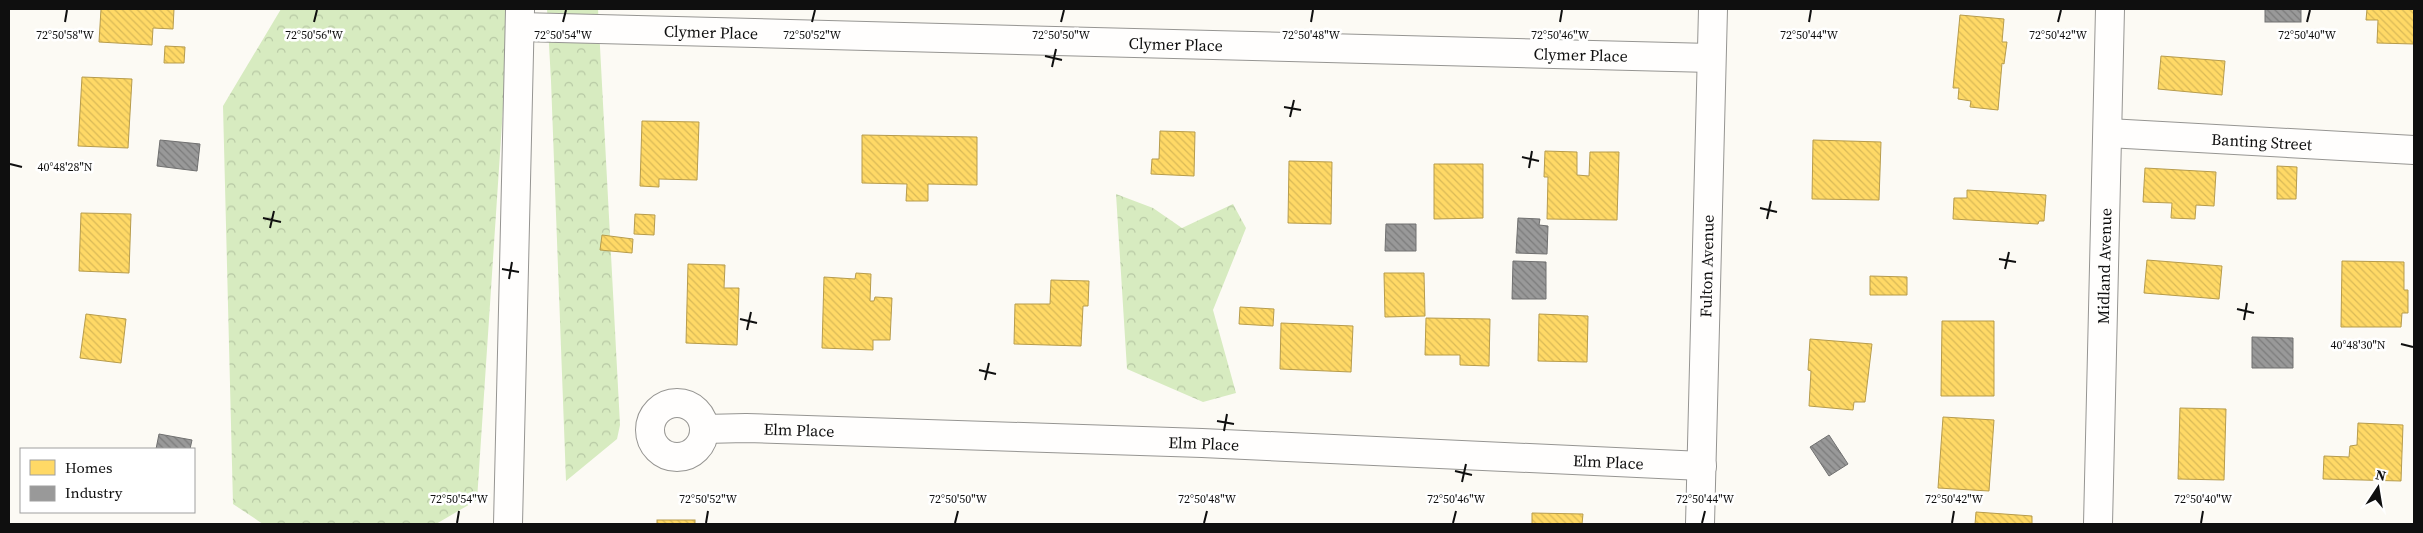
<svg xmlns="http://www.w3.org/2000/svg" width="2423" height="533" font-family="'Source Serif 4',serif">
<style>
.forest{fill:url(#forest-crowns)}
.homes{fill:url(#homes-back-hatch);stroke:#b79c4c}
.industry{fill:url(#industry-back-hatch);stroke:#707070}
.lines{fill:none;stroke-linecap:round;stroke-linejoin:round}
.minor-casing{stroke:#969592;stroke-width:30}
.minor{stroke:#fffefd;stroke-width:28}
.ticks{fill:none;stroke:#0f0f0f;stroke-width:2}
.labels{text-anchor:middle;dominant-baseline:central;stroke-width:5;stroke-linejoin:round;paint-order:stroke}
.street-label{font-size:16px;fill:#0f0f0f;stroke:#fff}
.ticks-label{font-size:12px;text-anchor:middle;fill:#0f0f0f;stroke:#fff;stroke-width:5;stroke-linejoin:round;paint-order:stroke}
</style>
<defs>
<pattern id="forest-crowns" width="20" height="18" patternUnits="userSpaceOnUse" patternTransform="scale(1.25)"><rect width="20" height="18" fill="#d7ebc0"/><path d="M2 6a3 3 0 1 1 6 0M12 15a3 3 0 1 1 6 0" fill="none" stroke="#b7c8a4"/></pattern>
<pattern id="homes-back-hatch" width="6" height="6" patternUnits="userSpaceOnUse" patternTransform="scale(1.25)"><rect width="6" height="6" fill="#ffd966"/><path d="M-1 5l2 2M0 0l6 6M5-1l2 2" fill="none" stroke="#d9b957"/></pattern>
<pattern id="industry-back-hatch" width="6" height="6" patternUnits="userSpaceOnUse" patternTransform="scale(1.25)"><rect width="6" height="6" fill="#999"/><path d="M-1 5l2 2M0 0l6 6M5-1l2 2" fill="none" stroke="#7b7b7b"/></pattern>
</defs>
<rect width="100%" height="100%" fill="#fcfaf4"/>
<!-- forest -->
<g class="forest">
<path d="M281,9H512L509,18L477,500L436,524H263L233,504L223,106Z"/>
<path d="M547,9H598L620,425L617,439L566,481L551,81Z"/>
<path d="M1116,194L1153,208L1182,228L1233,204L1246,228L1213,310L1236,393L1203,402L1127,369Z"/>
</g>
<!-- homes -->
<g class="homes">
<path d="M101,9H174L173,29L153,28L152,45L99,42Z"/>
<path d="M2367,9H2414V44L2377,43L2378,20H2366Z"/>
<path d="M1960,15L2004,19L2002,42H2007L2004,64L2002,63L1998,110L1970,107L1971,101L1958,99L1959,88H1953Z"/>
<path d="M165,46L185,47L184,63H164Z"/>
<path d="M2161,56L2225,61L2222,95L2158,89Z"/>
<path d="M82,77L132,79L128,148L78,146Z"/>
<path d="M642,121L699,122L697,180L659,179V187L640,186Z"/>
<path d="M1160,131L1195,132L1194,176L1151,174L1152,159H1159Z"/>
<path d="M862,135L977,137V185L928,184V201H906L907,184L862,183Z"/>
<path d="M1813,140L1881,142L1879,200L1812,199Z"/>
<path d="M1545,151L1577,152V175L1589,176L1590,152H1619L1617,220L1547,219L1548,177H1544Z"/>
<path d="M1289,161L1332,162L1331,224L1288,223Z"/>
<path d="M1434,164H1483V218L1434,219Z"/>
<path d="M2277,166L2297,167L2296,199H2277Z"/>
<path d="M2145,168L2216,172L2214,206L2196,205L2195,219L2171,218L2172,203L2143,202Z"/>
<path d="M1967,190L2046,195L2044,221H2039L2038,224L1953,219L1954,198H1967Z"/>
<path d="M81,213L131,214L129,273L79,271Z"/>
<path d="M635,214L655,215L654,235L634,234Z"/>
<path d="M602,235L633,239L632,253L600,250Z"/>
<path d="M2147,260L2222,266L2219,299L2144,293Z"/>
<path d="M2342,261L2404,262V290H2408V313H2402L2401,327H2341Z"/>
<path d="M688,264L725,265L724,288H739L737,345L686,343Z"/>
<path d="M856,273L871,274L870,301H874L875,297L892,298L890,340H873V350L822,348L824,277L855,279Z"/>
<path d="M1384,273H1424L1425,316L1385,317Z"/>
<path d="M1870,276L1907,277V295H1870Z"/>
<path d="M1051,280L1089,281L1088,306H1083L1081,346L1014,344L1015,304H1050Z"/>
<path d="M1240,307L1274,309L1273,326L1239,324Z"/>
<path d="M86,314L126,319L121,363L80,358Z"/>
<path d="M1539,314L1588,316L1587,362L1538,361Z"/>
<path d="M1426,318L1490,319L1489,366L1460,365V355H1425Z"/>
<path d="M1942,321H1994V396H1941Z"/>
<path d="M1281,323L1353,326L1351,372L1280,369Z"/>
<path d="M1810,339L1872,344L1865,402H1854L1853,410L1809,406L1811,371L1808,370Z"/>
<path d="M2180,408L2226,409L2224,480L2178,479Z"/>
<path d="M1943,417L1994,420L1989,491L1938,488Z"/>
<path d="M2358,423L2403,425L2401,481L2323,479L2324,456L2349,457L2350,446L2357,445Z"/>
<path d="M1976,512L2032,516V524H1975Z"/>
<path d="M1532,513L1583,514L1582,524H1532Z"/>
<rect x="657" y="520" width="38" height="4"/>
</g>
<!-- industry -->
<g class="industry">
<rect x="2265" y="9" width="36" height="13"/>
<path d="M160,140L200,144L197,171L157,166Z"/>
<path d="M1518,218L1540,219L1539,225L1548,226L1547,254L1516,253Z"/>
<path d="M1386,224H1416V251H1385Z"/>
<path d="M1513,261L1546,262V299H1512Z"/>
<path d="M2252,337L2293,338V368H2252Z"/>
<path d="M159,434L192,440L190,449H156Z"/>
<path d="M1829,435L1848,464L1829,476L1810,447Z"/>
</g>
<g class="lines">
<defs>
<g id="minor">
<path id="s1" d="M520,27L1711,58"/>
<path id="s2" d="M2108,133L2414,150"/>
<circle cx="677" cy="430" r="27"/>
<path id="s3" d="M704,429L746,428L1202,443L1702,466"/>
<path d="M508,524L520,10"/>
<path id="s4" d="M1700,524L1713,9"/>
<path id="s5" d="M2098,524L2110,9"/>
</g>
</defs>
<!-- minor casing -->
<use href="#minor" class="minor-casing"/>
<!-- minor -->
<use href="#minor" class="minor"/>
</g>
<!-- ticks -->
<path class="ticks" d="M65,22L67,10M314,22L317,10M563,22L566,10M812,22L815,10M1061,22L1064,10M1311,22L1313,10M1560,22L1562,10M1809,22L1811,10M2058,22L2061,10M2307,22L2310,10M1045,56L1062,60M1052,67L1056,49M1284,107L1301,110M1290,117L1294,100M1522,157L1539,161M10,164L22,167M1529,168L1532,151M1760,208L1777,212M263,218L281,222M1767,219L1771,201M270,228L274,211M1999,259L2016,262M502,269L519,272M2005,269L2009,252M509,279L512,262M2237,309L2254,313M740,319L757,323M2244,320L2247,303M747,330L751,312M2401,344L2413,347M979,370L996,374M985,380L989,363M1217,421L1234,424M1224,431L1227,414M1455,471L1472,475M1462,482L1466,464M457,523L459,511M706,523L708,511M955,523L958,511M1204,523L1207,511M1453,523L1456,511M1702,523L1705,511M1952,523L1954,511M2201,523L2203,511"/>
<g class="labels">
<!-- street labels -->
<g class="street-label">
<text stroke="none"><textPath href="#s1" startOffset="191">Clymer Place</textPath></text>
<text stroke="none"><textPath href="#s1" startOffset="656">Clymer Place</textPath></text>
<text stroke="none"><textPath href="#s1" startOffset="1061">Clymer Place</textPath></text>
<text stroke="none"><textPath href="#s2" startOffset="154">Banting Street</textPath></text>
<text stroke="none"><textPath href="#s4" startOffset="258">Fulton Avenue</textPath></text>
<text stroke="none"><textPath href="#s5" startOffset="258">Midland Avenue</textPath></text>
<text stroke="none"><textPath href="#s3" startOffset="95">Elm Place</textPath></text>
<text stroke="none"><textPath href="#s3" startOffset="500">Elm Place</textPath></text>
<text stroke="none"><textPath href="#s3" startOffset="905">Elm Place</textPath></text>
</g>
</g>
<g class="ticks-label">
<text x="65" y="39">72°50'58"W</text>
<text x="314" y="39">72°50'56"W</text>
<text x="563" y="39">72°50'54"W</text>
<text x="812" y="39">72°50'52"W</text>
<text x="1061" y="39">72°50'50"W</text>
<text x="1311" y="39">72°50'48"W</text>
<text x="1560" y="39">72°50'46"W</text>
<text x="1809" y="39">72°50'44"W</text>
<text x="2058" y="39">72°50'42"W</text>
<text x="2307" y="39">72°50'40"W</text>
<text x="65" y="171">40°48'28"N</text>
<text x="2358" y="349">40°48'30"N</text>
<text x="459" y="503">72°50'54"W</text>
<text x="708" y="503">72°50'52"W</text>
<text x="958" y="503">72°50'50"W</text>
<text x="1207" y="503">72°50'48"W</text>
<text x="1456" y="503">72°50'46"W</text>
<text x="1705" y="503">72°50'44"W</text>
<text x="1954" y="503">72°50'42"W</text>
<text x="2203" y="503">72°50'40"W</text>
</g>
<!-- border -->
<rect width="2423" height="533" fill="none" stroke="#0f0f0f" stroke-width="20"/>
<!-- legend -->
<rect x="20" y="448" width="175" height="65" fill="#ffffff" stroke="#9f9f9f"/>
<rect x="30" y="460" width="25" height="15" fill="#ffd966" stroke="#9f9f9f"/>
<text x="65" y="473" font-size="15" fill="#0f0f0f">Homes</text>
<rect x="30" y="486" width="25" height="15" fill="#999999" stroke="#9f9f9f"/>
<text x="65" y="498" font-size="15" fill="#0f0f0f">Industry</text>
<!-- north arrow -->
<g transform="translate(2378 488) rotate(12)" stroke="#ffffff" stroke-width="4" paint-order="stroke">
<path d="M0-4L9 19L0 12L-9 19Z" fill="#0f0f0f"/>
<text y="-8" font-size="14" font-weight="bold" text-anchor="middle" fill="#0f0f0f">N</text>
</g>
</svg>
